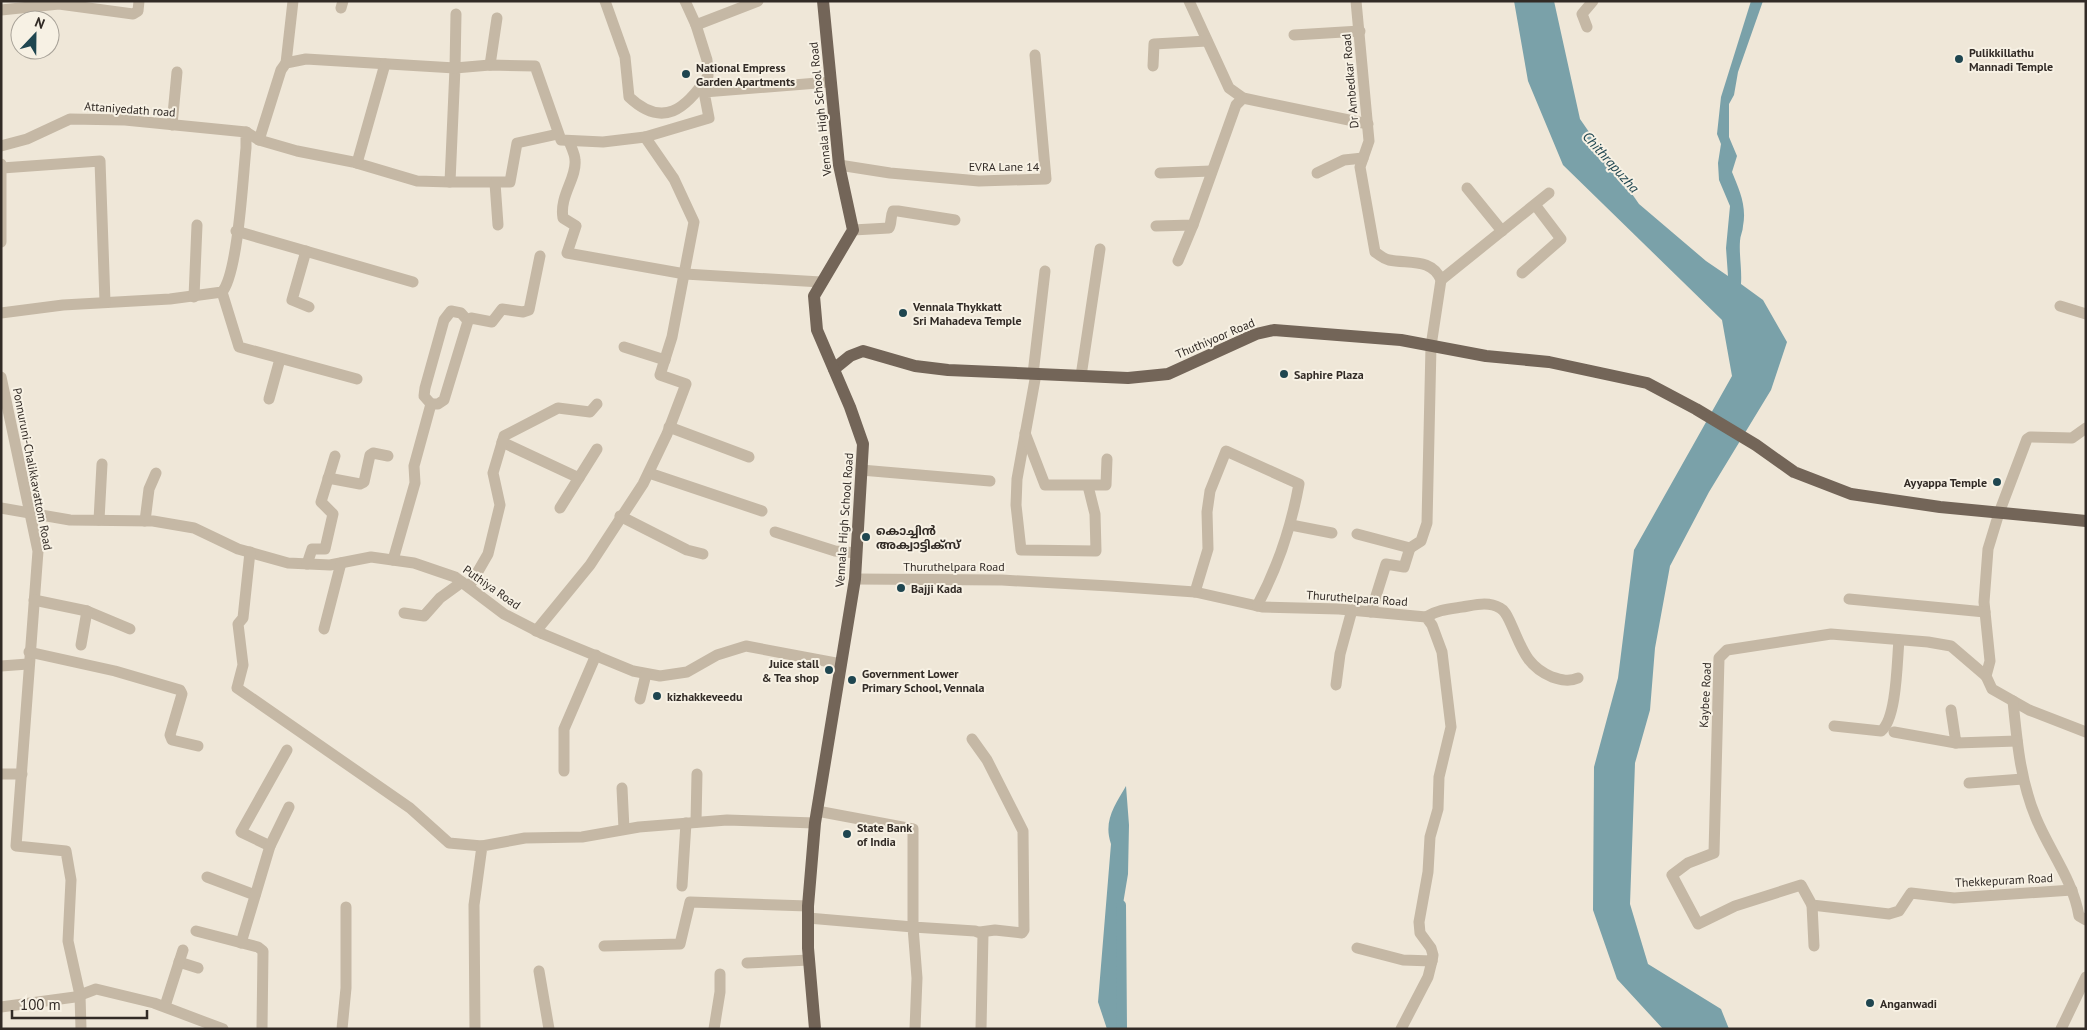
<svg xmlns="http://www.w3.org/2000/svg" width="2087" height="1030" font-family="'PT Sans','Noto Sans Malayalam',sans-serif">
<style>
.water{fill:#7aa1a9}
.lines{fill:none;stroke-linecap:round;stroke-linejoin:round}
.canal{stroke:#7aa1a9;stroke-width:10}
.minor{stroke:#c5b8a5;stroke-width:11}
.major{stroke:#736558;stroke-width:12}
.poi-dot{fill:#1f4650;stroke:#f7f1e4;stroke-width:2}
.labels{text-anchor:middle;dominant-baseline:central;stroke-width:4;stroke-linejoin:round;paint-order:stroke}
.poi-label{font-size:12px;font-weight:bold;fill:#322b26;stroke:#f7f1e4;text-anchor:start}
.street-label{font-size:12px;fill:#322b26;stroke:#f7f1e4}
.water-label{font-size:14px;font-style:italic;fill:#1f4650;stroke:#f7f1e4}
</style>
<rect width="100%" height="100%" fill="#efe7d8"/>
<!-- water -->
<g class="water">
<path d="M1514,1H1554L1580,119L1639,204L1706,261L1728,276L1726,248L1730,206L1719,180L1718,163L1721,144L1717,134L1721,97L1751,1H1763L1738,72L1734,95L1729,104V137L1737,156L1732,172C1739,189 1747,206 1743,226C1743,231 1740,236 1740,241C1739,255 1742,269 1741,284L1763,300L1787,342L1771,390L1709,492L1670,566L1655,648L1650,710L1635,763L1630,904L1648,964L1721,1009L1729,1029H1663L1617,979L1593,910L1594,767L1618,678L1634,550L1732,376L1722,320L1563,165L1528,81Z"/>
<path d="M1126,786L1129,825L1128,874L1120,922L1119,952L1120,1029H1107L1098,1002L1111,844C1103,821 1115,805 1126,786Z"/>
</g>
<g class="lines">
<!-- canal -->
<path class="canal" d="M1121,905L1122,1029"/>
<!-- minor -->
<g class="minor">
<path d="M605,1L625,57L629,97C663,129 686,109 708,76L707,60L696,25"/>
<path d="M685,1L696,25L758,1"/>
<path d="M1189,1L1229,88L1243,98L1368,124"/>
<path d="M1356,1L1369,141L1360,167L1375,252C1379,255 1384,259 1389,260C1409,264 1432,258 1441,280L1431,346L1427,523L1421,541L1410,548L1357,534"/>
<path d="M341,8L343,1"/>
<path d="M1,10L59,4L133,14L138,11L139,1"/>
<path d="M1587,27L1582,14L1593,1"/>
<path d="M1294,35L1360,31"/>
<path d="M286,63L293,1"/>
<path d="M490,65L497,18"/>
<path d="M1153,66L1154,44L1207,41"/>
<path d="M172,125L177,72"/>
<path d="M246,132L259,140L297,151L353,162L417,181L450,182L455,68L490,65L535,66L561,140L603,142L645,137L674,179L694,222L672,337L660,375L686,384L667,434L643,484L590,565L536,631"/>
<path d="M645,137L709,118L704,92L830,82"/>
<path d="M259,140L281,70L286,63L306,59L455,68L456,14"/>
<path d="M569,141C571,147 575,154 575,160C577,178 559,196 563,218L576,226L567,253L685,274L821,282"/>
<path d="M1,146L27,139L70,119L125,120L246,132V148C243,176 238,274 222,292L170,299L63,305L1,313"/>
<path d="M357,163L385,64"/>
<path d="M1,164V242"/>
<path d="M839,165L890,173L979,181L1046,179L1035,55"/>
<path d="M2,168L100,161L105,302"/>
<path d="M1160,173L1211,171"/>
<path d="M1317,173L1344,160L1363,158"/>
<path d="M450,182H510L517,143L558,134"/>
<path d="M495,183L498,225"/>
<path d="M1467,188L1502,231"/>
<path d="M1156,226L1193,225L1236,105L1243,98"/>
<path d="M853,230L889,228C892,223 890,217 893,211H898L955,220"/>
<path d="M236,231L413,282"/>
<path d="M306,251L292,300L309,307"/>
<path d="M1178,261L1193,225"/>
<path d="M1522,273L1561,239L1536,206"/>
<path d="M1441,280L1549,193"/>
<path d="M222,292L239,347L357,379"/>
<path d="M194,297L197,225"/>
<path d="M2060,306L2086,314"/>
<path d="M624,347L665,360"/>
<path d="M1033,374L1045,271"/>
<path d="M1036,374L1017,479L1016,505L1021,550L1096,551L1095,514L1088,486"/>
<path d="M1081,376L1100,249"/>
<path d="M1,377L38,551L16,846L66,851L71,880L68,941L80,995L81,1029"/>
<path d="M269,399L280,359"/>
<path d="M431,404L424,396L425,388L444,320L451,311L461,313L468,321"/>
<path d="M669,427L749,457"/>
<path d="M2086,428L2072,438L2030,437L2027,439L1999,513L1988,549L1984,602L1990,661L1986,676L1992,689L2029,710L2086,732"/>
<path d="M1025,433L1045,485H1106L1107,459"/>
<path d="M502,442L579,478"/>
<path d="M861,470L990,481"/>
<path d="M649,473L762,511"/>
<path d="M328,478L360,484L364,482L370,455L373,453L388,456"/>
<path d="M1,508L70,520L153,521L194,528L238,549L288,563L330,565L371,557L414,563L455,577L504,614L543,634L633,671L660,676L687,672L717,655L746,646L841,664"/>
<path d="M560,508L597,449"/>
<path d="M620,516L687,550L703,554"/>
<path d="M99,520L102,464"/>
<path d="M145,521L149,489L156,473"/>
<path d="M1291,525L1332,533"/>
<path d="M775,532L835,551L856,553"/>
<path d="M250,552L243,618L238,624L243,665L237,688L410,808L449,843L482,846"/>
<path d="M393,560L415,483L414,466L431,404H438L444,400L468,321L471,318L492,322L502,309L523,312L529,310L540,256"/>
<path d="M307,564L312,549H325L333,514L321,502L335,456"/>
<path d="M855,579L1002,580L1110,586L1195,592L1262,607L1339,609L1426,617L1432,625L1442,652L1451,727L1439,777L1438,809L1430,837L1428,872L1419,922L1420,933L1431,948L1433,955L1432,961L1403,960L1357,948"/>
<path d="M469,587L488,554L500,505L493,473L504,436L558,408L590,412L597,404"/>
<path d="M1195,592L1208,549L1207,512L1210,491L1226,451L1299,484C1291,528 1278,567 1257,606"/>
<path d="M1849,599L1985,612"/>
<path d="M34,600L87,611L130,629"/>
<path d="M1371,612L1386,564L1404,567L1410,548"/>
<path d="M404,613L424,616L440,598L462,582"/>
<path d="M1426,617C1437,610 1449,609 1462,607C1475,605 1488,601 1500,608C1506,611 1508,618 1511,624C1522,648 1526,666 1552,677C1561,680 1569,682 1578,678"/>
<path d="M324,629L341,563"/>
<path d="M81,645L87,611"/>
<path d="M29,652L115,671L180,690L182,694L170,735L172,740L198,746"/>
<path d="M1,666L28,664"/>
<path d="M1986,676L1951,646L1928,642L1831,634L1727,650L1719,658L1714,853L1688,863L1672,875L1698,924L1735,906L1801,885L1812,905L1889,914L1899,911L1911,893L1954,898L2072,890"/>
<path d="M1336,685L1340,654L1352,610"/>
<path d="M640,699L646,674"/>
<path d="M2013,701C2017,741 2020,780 2036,818C2049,850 2073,880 2079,916L2086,920"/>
<path d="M1951,710L1956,743L2017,741"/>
<path d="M1834,726L1881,731C1897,719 1897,660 1899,640"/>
<path d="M1894,732L1956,743"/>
<path d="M972,739L987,760L1023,831L1024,930L1022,933L995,930L980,932"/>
<path d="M564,771V729L596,655"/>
<path d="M1,774H22"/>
<path d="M1969,783L2023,779"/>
<path d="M622,788L624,829"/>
<path d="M817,811L913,829V927L975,931L983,934L981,1029"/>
<path d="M696,822L697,774"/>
<path d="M270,846L241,832L287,750"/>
<path d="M207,877L255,895"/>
<path d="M682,886L686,823"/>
<path d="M1812,905L1814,946"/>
<path d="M808,918L913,927L917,978L915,1029"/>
<path d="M196,931L258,947L263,951L262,1029"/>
<path d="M241,943L270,846L289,807"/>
<path d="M604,946L680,944L690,902L808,906"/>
<path d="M179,962L198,968"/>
<path d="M747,963L809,960"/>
<path d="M539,971L549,1029"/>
<path d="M165,1006L183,950"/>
<path d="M1,1007L75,997L96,989L154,1003L223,1029"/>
<path d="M342,1029L346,988V907"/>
<path d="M475,1029L474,905L482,846L525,838L582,837L639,827L727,820L815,823"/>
<path d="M714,1029L720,992V974"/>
<path d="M1401,1029L1428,977L1432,961"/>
<path d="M2061,1029L2086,977"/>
</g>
<!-- major -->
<g class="major">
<path d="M834,369L850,356L863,351L915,366L948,370L1128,378L1168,374L1256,334L1274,330L1401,340L1486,356L1549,362L1647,383L1696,409L1756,445L1794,472L1851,494L1940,507L2086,521"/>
<path d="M815,1029L808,948V906L815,823L855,579L863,444L850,407L817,330L814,296L853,230L839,165L823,1"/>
</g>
</g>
<!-- markers -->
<g class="poi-dot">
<circle cx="1959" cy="59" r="5"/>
<circle cx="686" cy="74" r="5"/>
<circle cx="903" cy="313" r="5"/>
<circle cx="1284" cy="374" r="5"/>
<circle cx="1997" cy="482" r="5"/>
<circle cx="866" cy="537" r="5"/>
<circle cx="901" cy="588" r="5"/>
<circle cx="829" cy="670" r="5"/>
<circle cx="852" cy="680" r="5"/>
<circle cx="657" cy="696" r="5"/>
<circle cx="847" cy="834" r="5"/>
<circle cx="1870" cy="1003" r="5"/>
</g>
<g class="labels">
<!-- poi labels -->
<g class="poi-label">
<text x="1969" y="52">Pulikkillathu<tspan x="1969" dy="14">Mannadi Temple</tspan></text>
<text x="696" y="67">National Empress<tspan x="696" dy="14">Garden Apartments</tspan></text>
<text x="913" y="306">Vennala Thykkatt<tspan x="913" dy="14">Sri Mahadeva Temple</tspan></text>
<text x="1294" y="374">Saphire Plaza</text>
<text x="1987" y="482" text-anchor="end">Ayyappa Temple</text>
<text x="876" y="530">കൊച്ചിൻ<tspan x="876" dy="14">അക്വാട്ടിക്സ്</tspan></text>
<text x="911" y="588">Bajji Kada</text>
<text x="819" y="663" text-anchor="end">Juice stall<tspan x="819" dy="14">&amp; Tea shop</tspan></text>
<text x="862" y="673">Government Lower<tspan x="862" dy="14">Primary School, Vennala</tspan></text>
<text x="667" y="696">kizhakkeveedu</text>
<text x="857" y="827">State Bank<tspan x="857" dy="14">of India</tspan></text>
<text x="1880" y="1003">Anganwadi</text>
</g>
<!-- street labels -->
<g class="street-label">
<text transform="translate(1350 81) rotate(-95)">Dr Ambedkar Road</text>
<text transform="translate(130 109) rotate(4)">Attaniyedath road</text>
<text transform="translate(820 109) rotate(-96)">Vennala High School Road</text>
<text x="1004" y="166">EVRA Lane 14</text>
<text transform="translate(1215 338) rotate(-23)">Thuthiyoor Road</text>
<text transform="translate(33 469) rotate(79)">Ponnuruni-Chalikkavattom Road</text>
<text transform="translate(844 520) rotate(-86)">Vennala High School Road</text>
<text x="954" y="566">Thuruthelpara Road</text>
<text transform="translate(492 587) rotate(35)">Puthiya Road</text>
<text transform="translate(1357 598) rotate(4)">Thuruthelpara Road</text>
<text transform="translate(1705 695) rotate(-87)">Kaybee Road</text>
<text transform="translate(2004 880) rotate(-3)">Thekkepuram Road</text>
</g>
<!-- water labels -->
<g class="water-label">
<text transform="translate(1611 162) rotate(48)">Chithrapuzha</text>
</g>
</g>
<!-- border -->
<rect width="2087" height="1030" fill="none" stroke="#322b26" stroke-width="5"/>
<!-- north arrow -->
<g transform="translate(35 35) rotate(22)"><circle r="24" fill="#f7f1e4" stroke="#a8a298"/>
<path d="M0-4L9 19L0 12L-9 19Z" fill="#1f4650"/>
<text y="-8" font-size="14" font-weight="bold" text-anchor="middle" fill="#322b26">N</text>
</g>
<!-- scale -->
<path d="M12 1010v8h135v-8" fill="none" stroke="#322b26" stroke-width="2.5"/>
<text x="20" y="1010" font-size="15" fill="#322b26" stroke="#f7f1e4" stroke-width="4" paint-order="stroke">100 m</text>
</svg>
